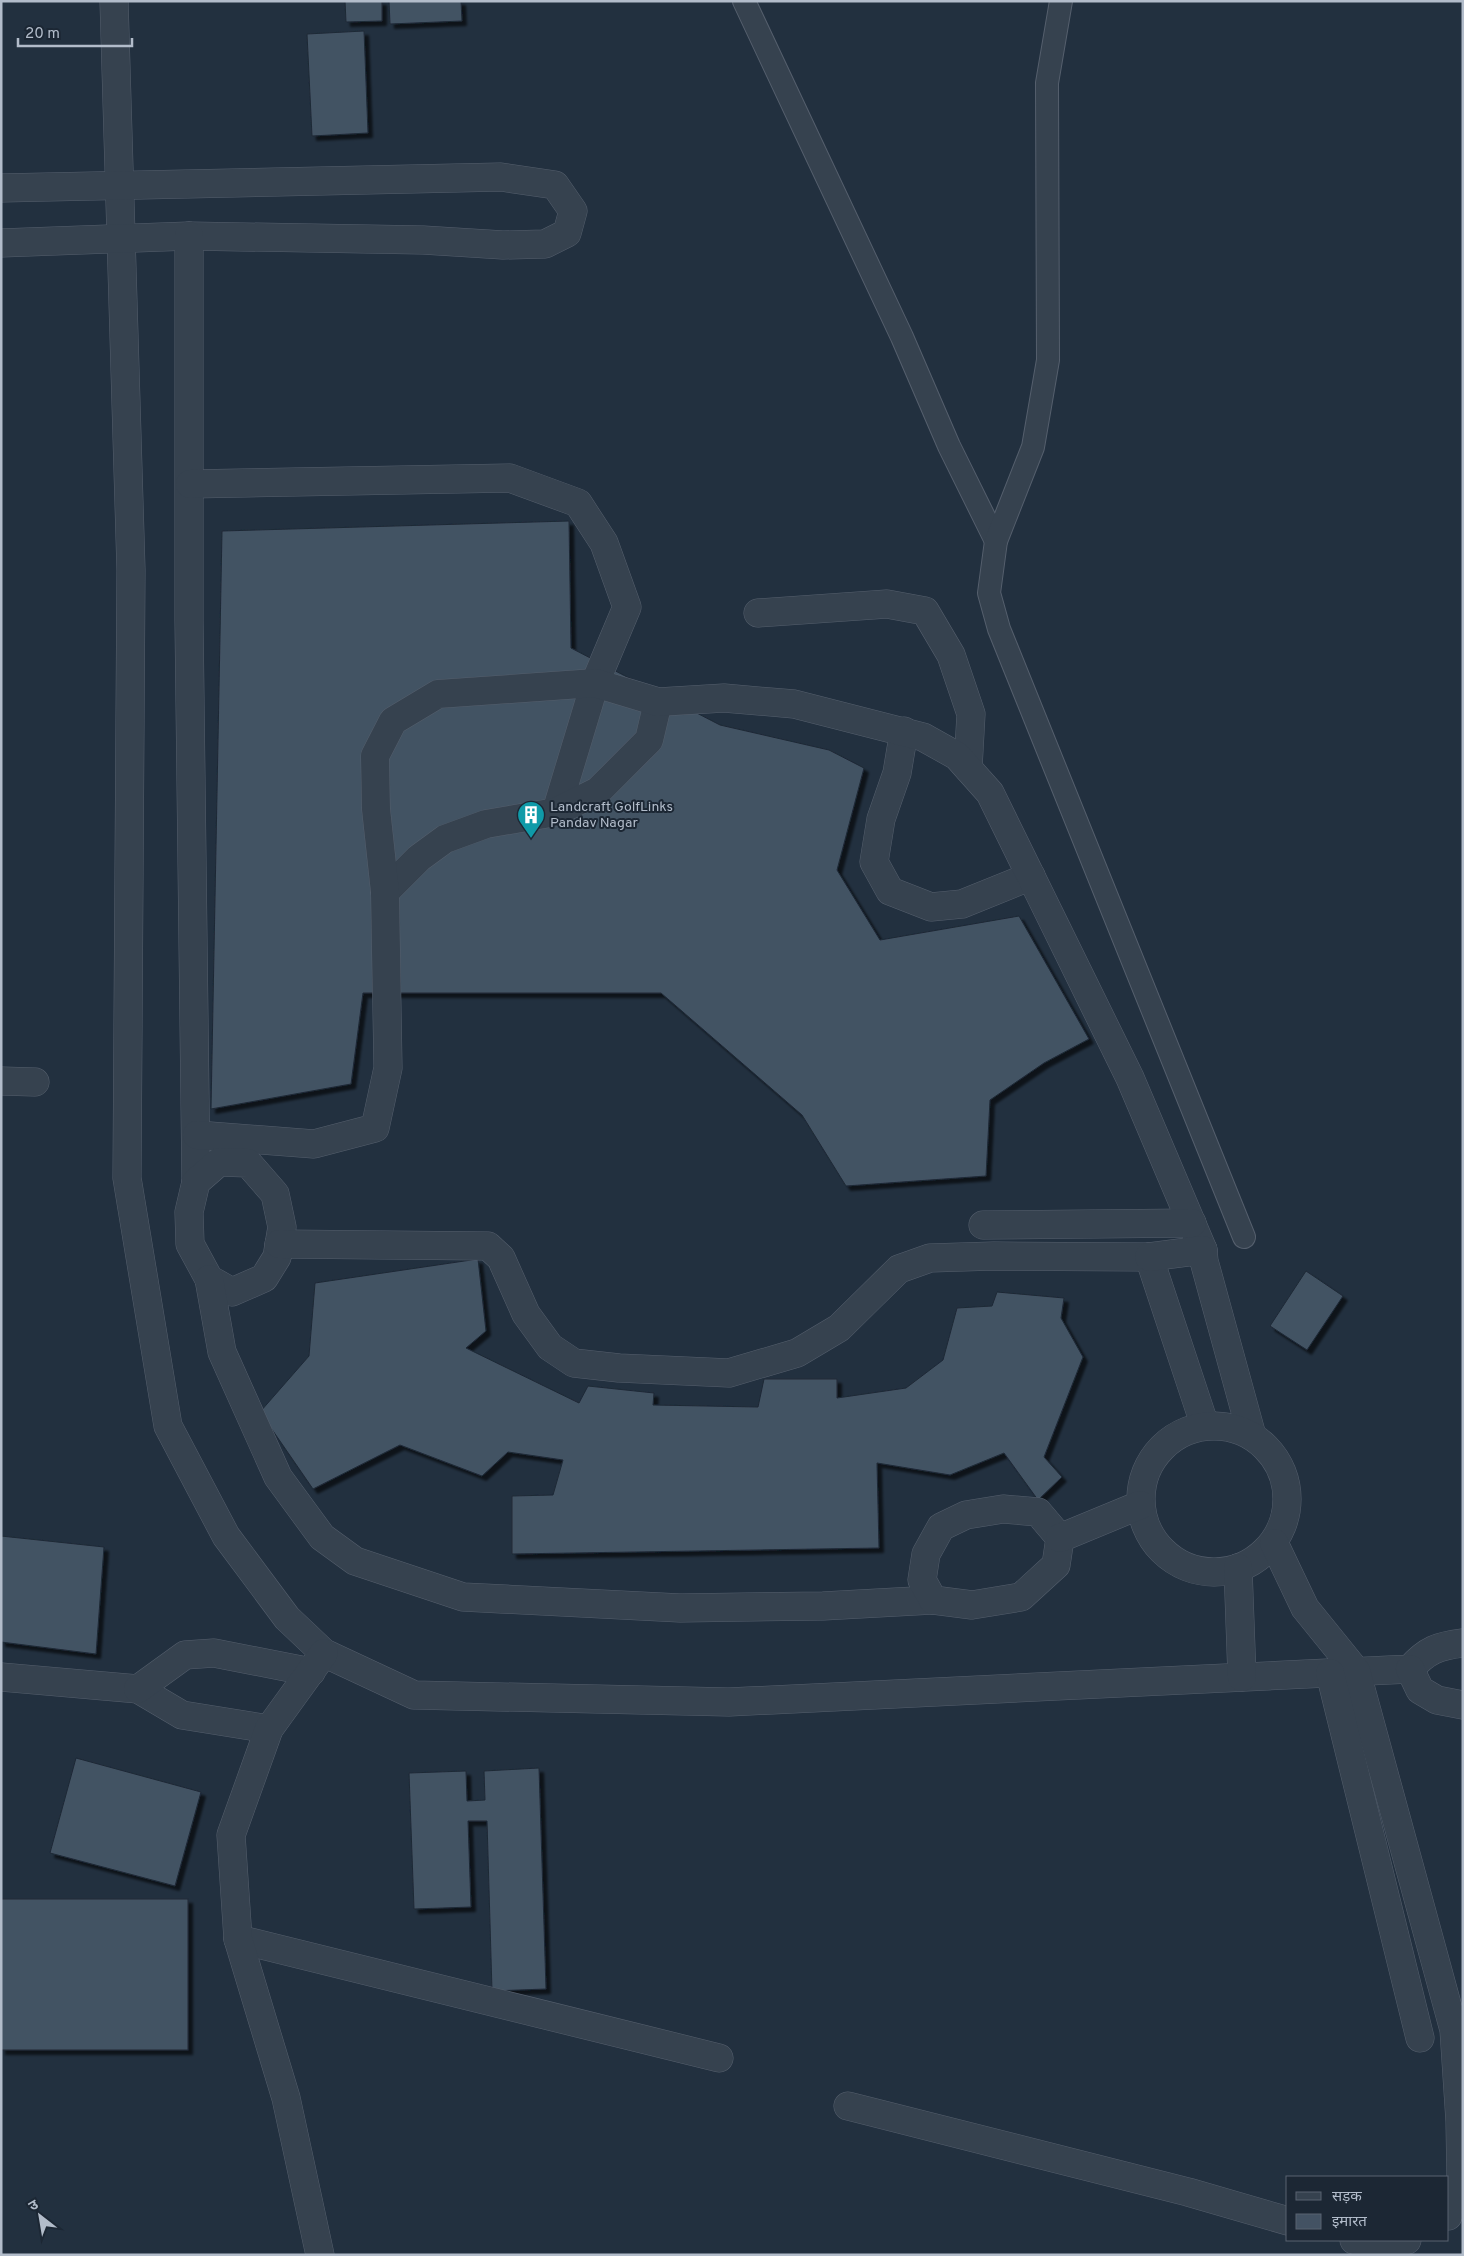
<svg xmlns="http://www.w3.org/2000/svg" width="1464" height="2256" font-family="Overpass,'Noto Sans Devanagari',sans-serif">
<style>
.building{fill:#435263;stroke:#1e2936;filter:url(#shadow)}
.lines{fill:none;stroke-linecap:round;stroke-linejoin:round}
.lane-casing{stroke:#555f6d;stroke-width:24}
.street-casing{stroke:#555f6d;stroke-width:29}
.lane{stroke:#36424f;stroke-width:22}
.street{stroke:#36424f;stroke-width:28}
.labels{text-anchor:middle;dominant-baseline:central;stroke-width:4;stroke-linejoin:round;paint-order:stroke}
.poi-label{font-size:14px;fill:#b2bcca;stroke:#1c2734;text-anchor:start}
</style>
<defs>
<filter id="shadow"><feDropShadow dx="4.5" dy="4.5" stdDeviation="1" flood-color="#0009"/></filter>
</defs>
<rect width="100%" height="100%" fill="#22303f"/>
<!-- building -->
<g class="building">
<path d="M345,1H382V21L346,22Z"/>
<path d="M389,1H461L462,21L390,24Z"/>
<path d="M364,31L368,133L312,136L307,34Z"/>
<path d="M569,521L571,648L720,725L829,750L864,768L837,870L880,940L1019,916L1089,1039L1044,1063L990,1100L986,1176L846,1186L802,1115L661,993H363L351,1084L211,1109L222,531Z"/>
<path d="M478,1259L486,1331L466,1348L579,1403L588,1386L654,1393L653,1405L758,1407L764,1379H837V1398L906,1388L943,1360L957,1308L992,1306L997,1292L1064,1298L1061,1318L1083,1357L1044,1457L1062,1477L1038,1500L1004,1453L950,1475L877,1463L879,1548L512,1554V1496L553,1495L563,1460L508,1452L482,1476L400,1445L313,1489L260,1412L309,1356L315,1283Z"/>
<path d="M1306,1271L1343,1296L1307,1350L1270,1326Z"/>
<path d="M1,1536L104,1547L96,1654L1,1642Z"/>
<path d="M76,1758L201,1792L175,1886L50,1853Z"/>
<path d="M539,1768L546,1989L492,1991L487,1821H468L471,1907L414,1909L409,1773L466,1771L467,1801L485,1800L484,1771Z"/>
<rect x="1" y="1899" width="187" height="151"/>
</g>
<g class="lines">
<defs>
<g id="lane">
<path d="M744,1L902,337L949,446L996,541"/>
<path d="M1061,1L1047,83L1048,360L1033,447L996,541L989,593L999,629L1244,1237"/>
</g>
<g id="street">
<path d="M114,1L131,570L127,1178L168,1426L226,1536L287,1618L324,1653L414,1695L729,1702L1410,1669C1427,1650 1438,1646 1463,1643"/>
<path d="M1,188L501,177L555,185L573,211L567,233L545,244L503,245L423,240L189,236L1,243"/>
<path d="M189,236V620L196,1182"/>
<path d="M190,484L510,478L578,503L604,543L627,607L595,683L556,812"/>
<path d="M758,613L887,604L925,611L951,655L971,714L968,768"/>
<path d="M904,731L897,773L881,819L874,862L890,891L931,907L962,904L1031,876"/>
<path d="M385,892L419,858L445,839L486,824L556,812L598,791L649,740L658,702"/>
<path d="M1,1081L35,1082"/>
<path d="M197,1135L314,1144L375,1128L388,1068L385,892L376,809L375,756L393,721L438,694L595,683L658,702L724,698L794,704L923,737L957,756L990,793L1130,1078L1203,1250"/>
<path d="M219,1162L248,1163L275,1194L282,1227L277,1257L264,1278L232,1292L209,1279L190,1244L189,1212L196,1182Z"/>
<path d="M983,1225L1192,1223"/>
<path d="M279,1244L488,1246L501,1258L526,1314L550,1347L574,1363L619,1368L729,1373L797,1353L839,1328L899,1269L930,1258L994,1256L1149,1257L1205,1426"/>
<path d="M1149,1257L1203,1250L1204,1261L1252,1436"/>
<path d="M209,1279L222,1352L278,1477L322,1537L355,1561L463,1597L680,1608L823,1606L933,1600"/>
<circle cx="1214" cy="1499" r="73"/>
<path d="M1003,1509L1038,1512L1060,1538L1056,1565L1021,1597L972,1605L933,1600L922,1580L926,1554L941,1527L966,1515Z"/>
<path d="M1060,1538L1140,1505"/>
<path d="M1274,1543L1305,1608L1356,1671L1454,2030L1460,2121L1461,2180L1448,2216"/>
<path d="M1238,1568L1242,1677"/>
<path d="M1410,1669L1420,1690L1437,1700L1463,1705"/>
<path d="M1330,1673L1420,2038"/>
<path d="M1,1677L138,1689L182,1715L269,1729"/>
<path d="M138,1689L185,1655L214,1653L311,1672"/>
<path d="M238,1939L719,2058"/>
<path d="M848,2106L1188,2192L1288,2221"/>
<path d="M1354,2240L1378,2246L1407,2240"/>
<path d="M320,2255L286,2098L238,1939L231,1835L269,1729L324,1653"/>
</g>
</defs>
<!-- lane casing -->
<use href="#lane" class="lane-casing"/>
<!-- street casing -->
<use href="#street" class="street-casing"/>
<!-- lane -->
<use href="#lane" class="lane"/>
<!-- street -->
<use href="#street" class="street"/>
</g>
<!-- icons -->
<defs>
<symbol id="building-pin" viewBox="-11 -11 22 30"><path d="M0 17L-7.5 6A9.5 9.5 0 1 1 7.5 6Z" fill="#0f9aa8" stroke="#1c2734"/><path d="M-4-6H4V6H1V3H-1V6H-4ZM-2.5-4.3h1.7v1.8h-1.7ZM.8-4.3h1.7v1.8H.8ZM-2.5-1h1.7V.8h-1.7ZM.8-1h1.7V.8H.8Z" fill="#fff"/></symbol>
</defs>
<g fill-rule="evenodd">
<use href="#building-pin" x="515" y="799" width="32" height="43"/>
</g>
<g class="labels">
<!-- poi labels -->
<g class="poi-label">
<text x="550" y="807">Landcraft GolfLinks<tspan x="550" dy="16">Pandav Nagar</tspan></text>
</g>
</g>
<!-- border -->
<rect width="1464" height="2256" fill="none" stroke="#b2bcca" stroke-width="5"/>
<!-- legend -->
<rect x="1286" y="2176" width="162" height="65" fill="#1c2734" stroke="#586370"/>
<rect x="1296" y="2192" width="25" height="8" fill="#36424f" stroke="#586370"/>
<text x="1332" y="2201" font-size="15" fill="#b2bcca">सड़क</text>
<rect x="1296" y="2214" width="25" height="15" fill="#435263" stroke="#586370"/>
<text x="1332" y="2226" font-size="15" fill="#b2bcca">इमारत</text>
<!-- north arrow -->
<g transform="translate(40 2216) rotate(329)" stroke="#1c2734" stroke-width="4" paint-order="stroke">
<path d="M0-4L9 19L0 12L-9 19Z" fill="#b2bcca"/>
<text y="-8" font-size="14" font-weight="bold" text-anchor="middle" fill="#b2bcca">उ</text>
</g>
<!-- scale -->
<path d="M18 38v8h114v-8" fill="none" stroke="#b2bcca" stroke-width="2.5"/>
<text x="25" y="38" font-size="15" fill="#b2bcca" stroke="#1c2734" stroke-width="4" paint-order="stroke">20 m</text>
</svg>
